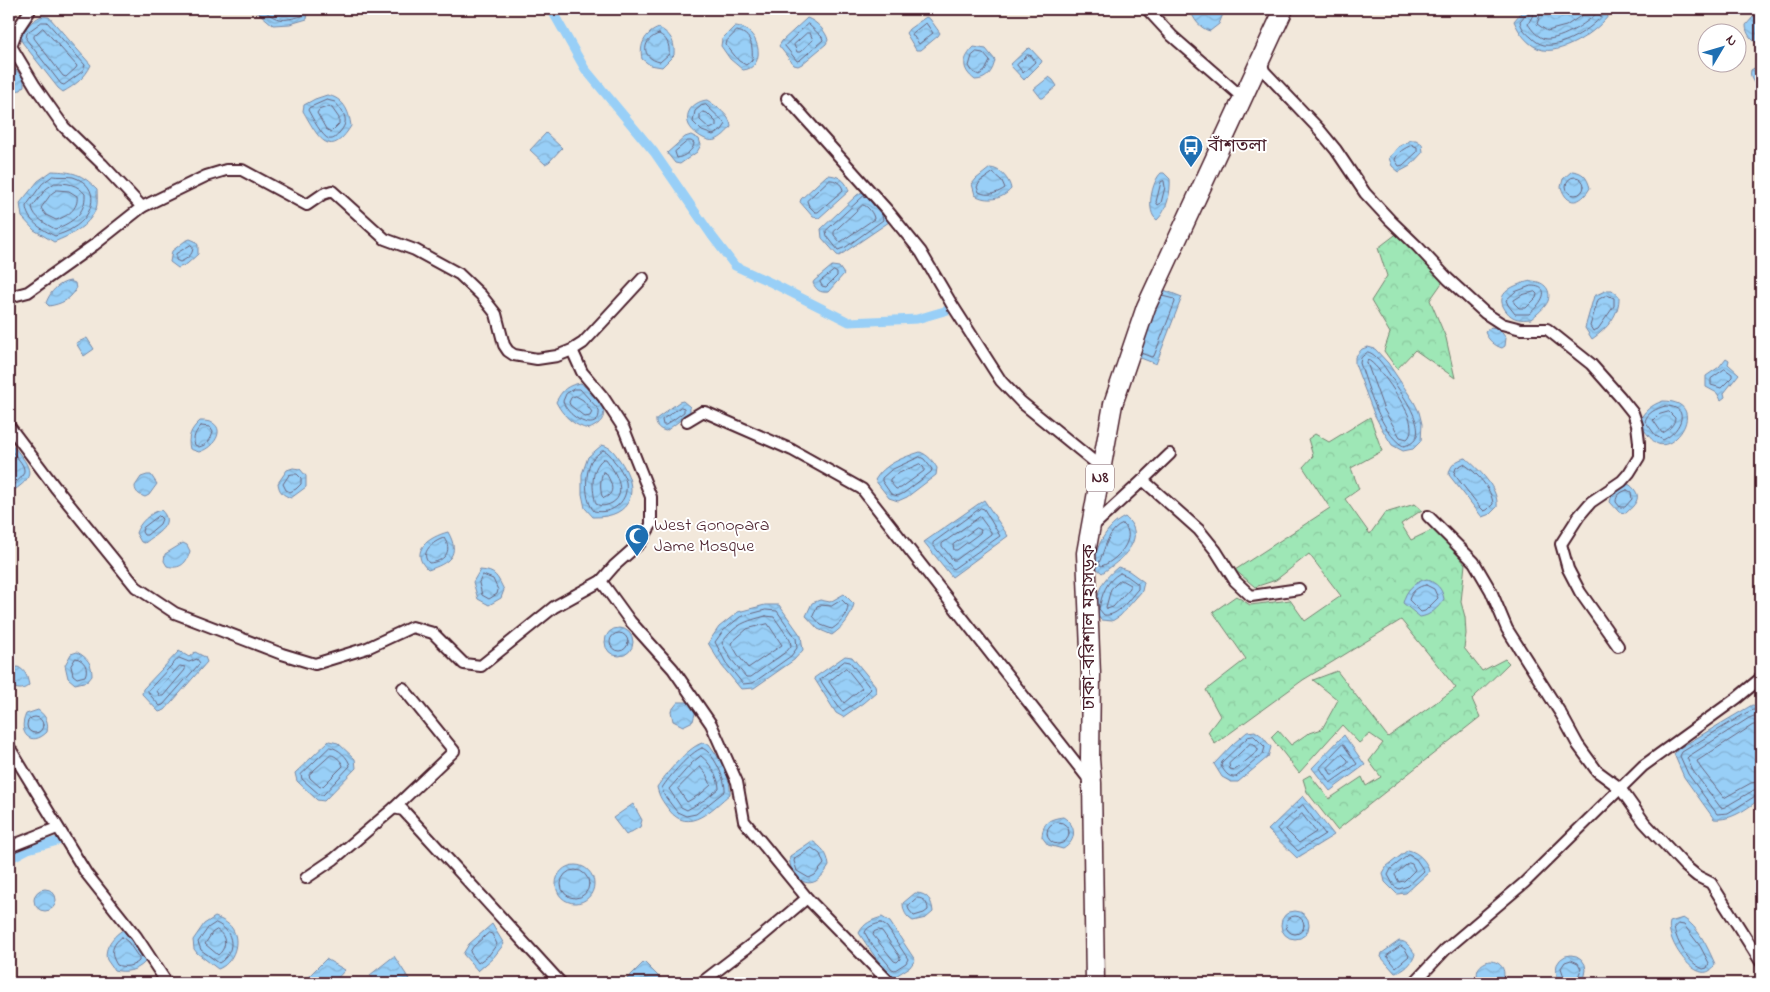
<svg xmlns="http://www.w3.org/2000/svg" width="1770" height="992" font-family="'Indie Flower','Noto Sans Bengali',sans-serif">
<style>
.forest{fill:url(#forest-crowns);stroke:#748370}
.water{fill:url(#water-waves);stroke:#7989a5}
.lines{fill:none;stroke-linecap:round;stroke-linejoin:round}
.shore{stroke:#69657d;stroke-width:1}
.canal{stroke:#98cff7;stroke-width:9}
.street-casing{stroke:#4a1f2b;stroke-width:14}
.highway-casing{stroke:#4a1f2b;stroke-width:21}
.street{stroke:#fff;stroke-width:10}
.highway{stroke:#fff;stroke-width:18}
.labels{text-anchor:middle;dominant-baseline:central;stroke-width:4;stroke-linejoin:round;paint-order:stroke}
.shield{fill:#fff;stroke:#80626b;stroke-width:1}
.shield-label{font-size:16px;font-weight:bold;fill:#4a1f2b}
.poi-label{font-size:18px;fill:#4a1f2b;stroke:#fff;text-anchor:start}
.street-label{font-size:18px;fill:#4a1f2b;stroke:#fff}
</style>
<defs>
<pattern id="forest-crowns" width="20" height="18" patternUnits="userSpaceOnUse" patternTransform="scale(1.25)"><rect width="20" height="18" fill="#9ee7b6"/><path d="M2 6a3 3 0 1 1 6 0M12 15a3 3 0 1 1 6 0" fill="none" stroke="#8ac69d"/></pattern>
<pattern id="water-waves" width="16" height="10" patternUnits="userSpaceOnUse" patternTransform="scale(1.25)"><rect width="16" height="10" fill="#98cff7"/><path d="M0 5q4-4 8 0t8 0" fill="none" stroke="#84b1d4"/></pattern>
</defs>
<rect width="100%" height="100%" fill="#f2e8db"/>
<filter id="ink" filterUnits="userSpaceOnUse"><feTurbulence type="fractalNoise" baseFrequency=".02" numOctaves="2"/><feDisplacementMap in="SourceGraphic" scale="10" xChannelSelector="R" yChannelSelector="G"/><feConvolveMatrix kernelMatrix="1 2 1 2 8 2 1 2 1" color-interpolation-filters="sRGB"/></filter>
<g filter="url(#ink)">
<!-- forest -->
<g class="forest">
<path d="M1399,232L1444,280L1430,300L1446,338L1455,378L1415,350L1397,369L1384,351L1390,333L1371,301L1387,276L1378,248Z"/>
<path d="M1370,417L1382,451L1351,468L1359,489L1345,499L1370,534L1385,513L1415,504L1422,510L1401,524L1411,540L1436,528L1465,564L1461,602L1465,617L1466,634L1464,648L1482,671L1505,659L1509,663L1472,699L1480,717L1337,830L1307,792L1303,779L1310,775L1329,799L1362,777L1366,786L1381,777L1369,761L1383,743L1370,734L1359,743L1342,725L1299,773L1271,737L1278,730L1291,745L1307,734L1322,729L1338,700L1313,680L1337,671L1388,737L1456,688L1401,620L1303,680L1215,744L1208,732L1220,716L1206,690L1246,659L1213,612L1236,596L1250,605L1290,600L1305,621L1341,596L1309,554L1276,580L1255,587L1235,570L1330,508L1303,467L1313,456L1308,439L1315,434L1329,442Z"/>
</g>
<!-- water -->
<g class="water">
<path d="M254,9H309L307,19L290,24L273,25Z"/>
<path d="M1191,9H1220L1223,14L1219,24L1210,31C1201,29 1192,19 1191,9Z"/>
<path d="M1524,9H1611L1612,10C1603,28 1565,54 1543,50C1529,47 1519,33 1514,21Z"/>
<path d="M41,16L49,17L91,65C85,78 75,85 63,92L58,88L22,42L20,36C25,27 32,21 41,16Z"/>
<path d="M1754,16H1758L1761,18V44H1758C1751,39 1746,34 1746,25Z"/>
<path d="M926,17L930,19L940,33L938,36L921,50H916L906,33L909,29Z"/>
<path d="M807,18C816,21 826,31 828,40L826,44L802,64L798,66L794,65L779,46L782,41Z"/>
<path d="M735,26C760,27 768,68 743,70L730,59L721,46L722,39Z"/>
<path d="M659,28C671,34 675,42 674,55L662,67L650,65L642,59C639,45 645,33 659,28Z"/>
<path d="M974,47L986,49L995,60C993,71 987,80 975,80C961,69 962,59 974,47Z"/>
<path d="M1030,48L1042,61L1041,63L1024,80L1010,65L1027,49Z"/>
<path d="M1761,64V89C1754,84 1749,78 1751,70Z"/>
<path d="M15,69L24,79V86L21,90L13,91L9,88V71Z"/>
<path d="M1049,77L1053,80L1057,86L1043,98H1041L1034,89Z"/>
<path d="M327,95C343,98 349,110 351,126C329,162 317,135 303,111L304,105L315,99Z"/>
<path d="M707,100C716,106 731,116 731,127C727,132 721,138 715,140C707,143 692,132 689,125C683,111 696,101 707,100Z"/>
<path d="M546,133L562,148L549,162L545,164L530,150Z"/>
<path d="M691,135L699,139L701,145L697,152L680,164L675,163L667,153L685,137Z"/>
<path d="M1411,140H1416L1422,144L1423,152L1410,166L1399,172L1392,166L1389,158L1398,147Z"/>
<path d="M990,168C1000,168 1010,180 1011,189C1002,200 986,202 975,195L972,184L976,179Z"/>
<path d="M52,171C73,172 81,173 97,189C97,195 98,204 96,209C88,227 71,235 54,242L34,230L22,217L20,203L38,181Z"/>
<path d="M1572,171C1583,172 1587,177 1590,188C1581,204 1567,207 1561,187L1563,179Z"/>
<path d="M1161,173H1164L1170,179C1171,192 1167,211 1157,220C1145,212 1152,181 1161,173Z"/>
<path d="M827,175C838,175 846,180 849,191L819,218L813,217L800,202L801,199Z"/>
<path d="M865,190L891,219L889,222L839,256L837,255L822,238L821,229L857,195Z"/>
<path d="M190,239L195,241L198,245V254L187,264L178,268L170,262L172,251L185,241Z"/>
<path d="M832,266L839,267L844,274L828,292C820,293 816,290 813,283L814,281Z"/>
<path d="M70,281L75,283L76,289C70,300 61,304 49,306L46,303C50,292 58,283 70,281Z"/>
<path d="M1531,281C1542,281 1552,288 1548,301C1545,308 1537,314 1531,319C1520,320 1513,320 1506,311C1492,293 1516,284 1531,281Z"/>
<path d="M1159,288L1182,297L1156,364L1133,355Z"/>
<path d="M1607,290H1612L1619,296C1620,314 1607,329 1592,339L1585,328L1594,296Z"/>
<path d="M1491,327L1499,329L1506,338L1505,346L1502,348C1495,346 1488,340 1485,332Z"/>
<path d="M87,338L94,349L84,356L76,343Z"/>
<path d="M1368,347L1375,349L1388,363L1414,402L1419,412L1422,424L1421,441L1413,449L1403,451L1392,445L1382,429L1374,414L1355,364V357L1362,349Z"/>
<path d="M1726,358L1729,360L1728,364L1739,374L1724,393L1725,397L1721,400L1717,393L1706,387V376L1719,367Z"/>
<path d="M581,383C596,398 619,416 589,429C574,426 563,416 556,402C562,390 567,385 581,383Z"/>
<path d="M683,401L690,407V413L666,431C660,430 655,426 656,419L679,402Z"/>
<path d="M1663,401C1710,401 1675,455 1656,443C1650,439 1644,429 1638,423C1644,411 1651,405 1663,401Z"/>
<path d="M200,421C229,420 219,446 199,452L190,449C187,437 191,429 200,421Z"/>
<path d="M9,442C14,446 18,452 22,457C37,477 25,482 9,494Z"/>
<path d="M602,445C611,447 614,452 619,459C641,489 633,518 593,517L585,508L582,494V474L588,457Z"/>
<path d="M920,452C928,455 933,461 937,468L936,475L907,497L898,501L889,498L875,480C884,464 904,457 920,452Z"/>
<path d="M1466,458C1479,470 1499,488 1497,507L1490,514L1482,517L1449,475C1449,466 1457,459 1466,458Z"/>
<path d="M293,468L300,469L306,476V487L291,498C283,495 279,492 278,483L287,470Z"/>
<path d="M147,475H151L157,484L149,495L145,497C140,495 135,493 135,486L141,477Z"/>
<path d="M1626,484L1630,485C1643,496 1637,503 1626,513L1619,512L1610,502C1612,492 1617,488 1626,484Z"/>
<path d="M984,500L1008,536L952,577L924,542Z"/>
<path d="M161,510C176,524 156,534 145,543L141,542L136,533C139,523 151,512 161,510Z"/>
<path d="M1125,517C1150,538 1119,562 1102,573L1094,566C1095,547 1107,525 1125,517Z"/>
<path d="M448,532C461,555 449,563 428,570C408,551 429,537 448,532Z"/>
<path d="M183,543L187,545L190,551C187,563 180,570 167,566L164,561L165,554Z"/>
<path d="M1118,567L1129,571L1144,582L1142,591L1120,616L1112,621L1101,620L1093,610C1101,588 1098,584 1118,567Z"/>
<path d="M480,570C496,571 497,576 504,590L501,598L489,605L478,599L473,582Z"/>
<path d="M1427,579C1437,584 1442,588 1444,599C1438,608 1430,616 1420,617L1403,603C1406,590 1414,582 1427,579Z"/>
<path d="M844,594L854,604C850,619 844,626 832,635L818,629L806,616L812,603L820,600L830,602Z"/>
<path d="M765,605H779L801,636L803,650L794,660L754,688L741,689L722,666L708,643L719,627L738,612Z"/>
<circle cx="619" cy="642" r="14"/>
<path d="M179,651L189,657L195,652L205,657L207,662L165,710L159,712L142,694L143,689Z"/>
<path d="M77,652C88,658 92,664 92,676L88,681L75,684L68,678L65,665L71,654Z"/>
<path d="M845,656L852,657L875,685L876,692L863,703L843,717L836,713L814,678Z"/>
<path d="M18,667C26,671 27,676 29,685C24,690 19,690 12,687L9,677L13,668Z"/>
<path d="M678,702H689L696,710L693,721L683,726L673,721L671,711Z"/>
<path d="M1752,705L1759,706L1761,708V798C1748,808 1731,821 1714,819L1684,777L1674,754L1678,749Z"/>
<path d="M38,710C46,716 49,722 47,732C31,748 17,733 26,714Z"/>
<path d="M1255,731L1262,736L1271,747L1268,757L1238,782H1231L1222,777L1214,764L1233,744L1247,732Z"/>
<path d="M1344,735L1365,765L1330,791L1312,768Z"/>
<path d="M329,741L338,743L355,759L356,768L324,801L317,800L297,781L295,773Z"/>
<path d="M702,743L709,744C720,760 731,774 730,794C713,808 689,836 669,810C663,802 659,797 657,787C666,774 687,748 702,743Z"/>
<path d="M1303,796L1334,835L1297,858L1268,830Z"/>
<path d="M633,804L642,820L640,827L626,835L613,818Z"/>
<path d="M1063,817C1077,825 1077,841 1063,849L1048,845L1042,837C1043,822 1049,819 1063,817Z"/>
<path d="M812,841C822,847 828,854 829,866C826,871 821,878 816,881C801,889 787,869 790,856Z"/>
<path d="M1408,850C1418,852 1428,862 1429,872L1406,893L1397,894L1385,882L1383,873L1387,866Z"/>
<circle cx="575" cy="884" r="19"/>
<circle cx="45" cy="900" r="11"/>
<path d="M915,893C928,893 932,901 933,912L926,918L913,921C906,917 903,911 903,903Z"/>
<circle cx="1295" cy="925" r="14"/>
<path d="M215,917C223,920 231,924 234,932C240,945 232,964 218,969L197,953L194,949L193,940L204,924Z"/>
<path d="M882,917L890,922L915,960L910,967L894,977C883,970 866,944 859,933C864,923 872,920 882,917Z"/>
<path d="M1683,918C1698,926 1708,948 1715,964C1702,992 1664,942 1670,922Z"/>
<path d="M492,924L504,944L493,958L478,971L463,954L469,944Z"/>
<path d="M123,930L144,955L145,962C137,971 125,973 114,970C112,967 109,963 107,960C103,948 114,935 123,930Z"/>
<path d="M1399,941C1407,941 1411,948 1415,954C1413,963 1403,972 1395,973L1381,957L1382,953Z"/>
<circle cx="1571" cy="970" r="15"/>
<path d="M394,956L409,979L404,983H376L370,975Z"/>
<path d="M326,959L345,970L333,983H312L308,977Z"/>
<path d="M1489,961C1502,961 1508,972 1501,983H1480C1474,973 1478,964 1489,961Z"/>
<path d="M644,962L661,979L656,983H626L624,982Z"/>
</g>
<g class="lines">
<!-- shore -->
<g class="shore">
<path d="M262,9C278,22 282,21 302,16L304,9"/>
<path d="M1528,9L1527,13L1520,21C1521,28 1526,33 1531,37C1535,41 1539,44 1544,45C1563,48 1599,25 1607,9"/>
<path d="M1534,9L1533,15L1528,24C1532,30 1538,38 1546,39C1561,40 1592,21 1600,9"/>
<path d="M1542,9L1537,24L1547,31L1566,26L1591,9"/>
<path d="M42,22H47L85,65L83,71L64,85L61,84L26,39L27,33Z"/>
<path d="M926,23L933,33L919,44L912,34Z"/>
<path d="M808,24L822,37L823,40L800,60L797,61L785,46Z"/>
<path d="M43,28L77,66L76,68L66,77L63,76L34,38V36Z"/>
<path d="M737,31C752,34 753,47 752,60L746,65L739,61L726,45L727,41Z"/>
<path d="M807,33H810L813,40L800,52H797L794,45Z"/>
<path d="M659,34C667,38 670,45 669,54L660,62C640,58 642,39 659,34Z"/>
<path d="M977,52L983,53L990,61L985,71L979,75L973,72L969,66L972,56Z"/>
<path d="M1028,55L1032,56L1035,62L1023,73L1017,65Z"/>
<path d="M327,100L335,102C345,114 350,121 339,133C337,136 334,140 329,139C322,137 312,117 308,110L309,108Z"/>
<path d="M706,105L726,124L722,130L713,135L702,131L693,122L695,111L701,106Z"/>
<path d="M328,107L332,108L339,118V124L331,132L326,129L317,113L319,110Z"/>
<path d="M703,112L707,113L716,122V126L710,129L700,120V115Z"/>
<path d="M688,141H691L694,143C694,150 684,157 677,158L675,152Z"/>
<path d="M1412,145L1417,147V152L1403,165L1399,166L1395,160C1397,152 1405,148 1412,145Z"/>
<path d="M993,173L1002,181L1005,188C998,193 987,197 979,192L977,187L980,182Z"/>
<path d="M53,176C59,177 67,176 73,177C102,186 94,216 73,228C68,232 60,234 55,236C41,229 27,221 26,206L42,184Z"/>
<circle cx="1575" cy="186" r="9"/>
<path d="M829,180C835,179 842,184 843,190L818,212H815L809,206L807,201Z"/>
<path d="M1164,181L1165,187L1161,203L1158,205L1156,202L1161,182Z"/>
<path d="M55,183C68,183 77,184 85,194C86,213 72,223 55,229C46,224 34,218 32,207L46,189Z"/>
<path d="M57,190L69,191L77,196C79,209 66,217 56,220L46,215L41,208L51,194Z"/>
<path d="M864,196L867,197L882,215L883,220L846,247L838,250L827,236L826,231Z"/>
<path d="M863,205C867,205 874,214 874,219L842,241L840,242L834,235V232Z"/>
<path d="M191,245L193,247C193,255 187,259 180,262L176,260V254Z"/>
<path d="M834,271L837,273V276L826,287L822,286L820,282Z"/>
<path d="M1531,286C1555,286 1539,306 1529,314H1515L1508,305L1506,300L1515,292Z"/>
<path d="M1535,292L1537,294L1536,298L1526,308H1519L1514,303V300L1522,295Z"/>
<path d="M1607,295L1614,298V306L1598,329L1593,331L1590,326L1598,300Z"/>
<path d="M1368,352C1379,354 1392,379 1398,388C1407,401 1434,441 1403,446C1381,433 1368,387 1360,363L1361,358Z"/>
<path d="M1141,353L1151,357L1154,356L1175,302L1174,299L1162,296"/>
<path d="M1368,360C1378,364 1405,405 1409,417C1411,424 1413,434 1407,439L1400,437L1384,410L1367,363Z"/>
<path d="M1725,369L1732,374V377L1721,388L1711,385V379Z"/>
<path d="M574,389H580L599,410C601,436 567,418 563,401L566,394Z"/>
<path d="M576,396L583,400L592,412L590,416L585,417L570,405L569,402L571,398Z"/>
<path d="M1665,406C1693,406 1680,432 1663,440L1656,436L1645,421C1648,412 1656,409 1665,406Z"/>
<path d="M681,407L684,408V412L666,425H663L662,420Z"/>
<path d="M1669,412L1675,418C1675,424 1668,431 1662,433L1653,420L1658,415Z"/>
<path d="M201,426L210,427L213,432C211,440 207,445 199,447L195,445C192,438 196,431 201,426Z"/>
<path d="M9,448C26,468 32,471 9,488"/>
<path d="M603,450C609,452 611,456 614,461C619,466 624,475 626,482C629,501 613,515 594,511C584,499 585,475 591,461C594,457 599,453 603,450Z"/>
<path d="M920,457L924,459L932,469L931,472L904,493L898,496L891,494L882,481V478L891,470Z"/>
<path d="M603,459H606C614,470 629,493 612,503C606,506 602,507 596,504C592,490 590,469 603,459Z"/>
<path d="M920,464L924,468V471L901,488L896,489L890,482V479L895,475Z"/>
<path d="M1464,464C1476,472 1492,489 1493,504L1487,510L1484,511L1480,507L1454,474L1456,468Z"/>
<path d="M603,472L606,473C611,482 617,493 604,498L602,496C600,489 600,479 603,472Z"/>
<path d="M293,474H297L301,478V484L296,489L290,492L286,490L283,484L289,475Z"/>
<path d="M1627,490L1631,492L1632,499L1625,507H1620L1616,502C1616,495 1621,492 1627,490Z"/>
<path d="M981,508L984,509L1000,536L953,569L933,545V543Z"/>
<path d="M159,516L162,519L160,524L147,535H144L142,532L143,528Z"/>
<path d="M980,517L991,532V534L956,560H953L942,546V544Z"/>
<path d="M1123,524C1139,537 1116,562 1101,566L1099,563C1105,549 1108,529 1123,524Z"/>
<path d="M977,528L981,530L980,533L957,550H954L953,545Z"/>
<path d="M444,538C454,552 443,562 429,563C419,553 433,541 444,538Z"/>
<path d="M1120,573L1127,576L1138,584V589C1129,599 1118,617 1104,615L1099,609C1102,594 1106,581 1120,573Z"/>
<path d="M483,575L493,579L498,590L497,594L489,599L482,595L479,583Z"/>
<path d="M1121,580L1130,585V588L1113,607L1107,609L1106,607L1111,589Z"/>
<path d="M1426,585L1434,589L1438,598L1425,611L1421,612L1409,600C1411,592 1418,586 1426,585Z"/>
<path d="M842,600L848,606C847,616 841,623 832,629L821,625L813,616L817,606L820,605L831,606Z"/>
<path d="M766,610L777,611L796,638L797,648L791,656L753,683L743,684L726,663L715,642L723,631L740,617Z"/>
<path d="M766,616L774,617L790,640L791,646L787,651L751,677H746L731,659L722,643C735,624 746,621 766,616Z"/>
<path d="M768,624L782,645L748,668L738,655L731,643L747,629Z"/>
<circle cx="619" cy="642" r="9"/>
<path d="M76,658C84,660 89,668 85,676L77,678L73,675L71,666Z"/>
<path d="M179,658L189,662L197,659L200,663L163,705L160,706L150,695L148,691Z"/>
<path d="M845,661L850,662L871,689L860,700L843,711L840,709L820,680Z"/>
<path d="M180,666L185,667V670L163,696H160L157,691Z"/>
<path d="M846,668L862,688L844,703L829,682Z"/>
<path d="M1761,711L1753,710L1746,713L1682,752L1680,756L1688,774L1717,814L1728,813L1757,795H1761"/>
<circle cx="35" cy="725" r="8"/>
<path d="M1761,718L1754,716L1749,718L1689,756L1687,758L1693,771L1721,808L1725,807L1754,790L1761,788"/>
<path d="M1761,725H1753L1697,761L1700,767L1724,798L1751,783L1761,781"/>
<path d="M1254,736L1265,747L1263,754L1236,777C1228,778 1225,772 1221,766L1222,762L1248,737Z"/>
<path d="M1251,743L1254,744L1258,749V751L1235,770L1230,769L1229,764Z"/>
<path d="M1343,744L1357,764L1330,783L1320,768Z"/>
<path d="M330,747C338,748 349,758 350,766L323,795H320L302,779L301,775Z"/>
<path d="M702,748C713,751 726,780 725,791L696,814L686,816L677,812L664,795L662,788C669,777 690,752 702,748Z"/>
<path d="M1342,754L1348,760V763L1334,774H1331L1328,768Z"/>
<path d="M331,755C335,755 342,761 343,766L323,786L320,787L310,778L309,775Z"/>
<path d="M701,756C709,761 719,778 719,788L706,799L687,810L681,807L669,789L692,763Z"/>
<path d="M700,767L706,774L711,785L702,793L687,802L678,789Z"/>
<path d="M1303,805L1325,834L1298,851L1277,829Z"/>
<path d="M1302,814L1316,832L1299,843L1286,830Z"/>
<circle cx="1058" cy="833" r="11"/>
<path d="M812,848L820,854L824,864L815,875L809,878L797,871L794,861L795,858Z"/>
<path d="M1409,855L1416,859L1424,871L1408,886L1399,889L1394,886L1388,875L1391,869Z"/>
<path d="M1409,863L1412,864L1415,870L1404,881L1399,882L1395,875Z"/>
<circle cx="575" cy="884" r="14"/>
<path d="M917,898C924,898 928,903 928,910L924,913L914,916L909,910L908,906Z"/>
<circle cx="1295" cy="925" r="9"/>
<path d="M216,923C235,931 236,953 219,963L201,950L198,942L208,928Z"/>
<path d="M881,923L887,927L908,959L906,963L895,970L892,969L870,942L865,933C866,927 875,924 881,923Z"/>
<path d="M1678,924L1684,925L1700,946L1709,963L1707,968L1703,969C1688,963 1677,943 1674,928Z"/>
<path d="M217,930C227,936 227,948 218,955L205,944L212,933Z"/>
<path d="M879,930L882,931L900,957V959L897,962L894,961L873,935L874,932Z"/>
<path d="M489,933L492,934L497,944L489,955L478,963L470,952L473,947Z"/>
<path d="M122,937L128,942L139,958V961C134,966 124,968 117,965C110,954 111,945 122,937Z"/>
<path d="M1401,946L1405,949L1409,956L1396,967L1387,956Z"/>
<path d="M1566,983L1561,968L1565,962L1571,960L1578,963L1581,969L1576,983"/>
</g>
<!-- canal -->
<g class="canal">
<path d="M551,9L585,69L654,152L712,236L735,266L772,283L849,322L917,319L948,310"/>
<path d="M9,859L28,849L65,839"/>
</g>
<defs>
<g id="street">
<path d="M30,9L29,12L17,30L11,46L35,86L64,127L102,164L142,207L206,176L226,170H242L307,205L323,194L332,191L385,239L415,250L459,274L481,295L496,314L504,345L508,351L514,355L537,359L557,356L572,350L583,343L643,278"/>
<path d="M1147,9L1172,36L1243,98"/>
<path d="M1261,60L1264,71L1318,128L1336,150L1365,193L1390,220L1418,247L1448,279L1485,313L1502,324L1521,329H1547L1591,364L1621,398L1633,413L1637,425L1639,442V457L1629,473L1622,481L1591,502L1579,516L1561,544L1568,569L1580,592L1618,646"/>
<path d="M787,98L887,210L921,252L951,303L1001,381L1021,402L1102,468"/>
<path d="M9,297L28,292L94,245L142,207"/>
<path d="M687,421L702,412H705L792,450L862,489L1090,781"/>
<path d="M9,426L55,487L136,587L175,613L282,654L315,664L367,648L412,627L433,633L464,664L481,666L554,607L601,581L614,566L640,543L651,525V497L624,429L603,397L582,372L572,350"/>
<path d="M1143,480L1170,454"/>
<path d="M1428,516L1474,562L1491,591L1507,629L1561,714L1578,745L1597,771L1620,788L1644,822L1685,866L1697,876L1711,883L1761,962"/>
<path d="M1091,528L1143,480L1199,530L1216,551L1235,581L1251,596L1299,589"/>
<path d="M601,581L630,621L673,669L711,724L737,782L744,821L807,898L890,983"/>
<path d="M9,747L86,873L136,936L167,983"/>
<path d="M394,808L454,751L403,688"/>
<path d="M9,847L57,828"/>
<path d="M306,878L334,859L394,808L403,810L561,983"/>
<path d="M701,983L761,937L807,898"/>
<path d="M1414,983L1445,950L1524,883L1643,766L1737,698L1761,678"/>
</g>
<path id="highway" d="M1095,983L1092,783L1090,759L1091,675L1086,553L1113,404L1146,307L1284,9"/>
</defs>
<!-- street casing -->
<use href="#street" class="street-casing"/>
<!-- highway casing -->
<use href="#highway" class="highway-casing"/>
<!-- street -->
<use href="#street" class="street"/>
<!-- highway -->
<use href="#highway" class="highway"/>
</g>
</g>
<!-- icons -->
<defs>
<symbol id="bus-pin" viewBox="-11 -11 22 30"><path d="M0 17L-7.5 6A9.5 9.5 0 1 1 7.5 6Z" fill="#1f6fb2" stroke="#fff"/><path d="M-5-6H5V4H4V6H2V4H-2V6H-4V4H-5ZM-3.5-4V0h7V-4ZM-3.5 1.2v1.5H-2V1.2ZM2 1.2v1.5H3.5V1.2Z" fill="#fff"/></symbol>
<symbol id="mosque-pin" viewBox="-11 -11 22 30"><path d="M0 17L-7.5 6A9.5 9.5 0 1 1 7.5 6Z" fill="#1f6fb2" stroke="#fff"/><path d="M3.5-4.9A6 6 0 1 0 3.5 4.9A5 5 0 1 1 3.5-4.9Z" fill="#fff"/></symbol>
</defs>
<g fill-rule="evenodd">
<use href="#bus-pin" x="1177" y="133" width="28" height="38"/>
<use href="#mosque-pin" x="623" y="522" width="28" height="38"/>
</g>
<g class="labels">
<!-- shield labels -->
<rect class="shield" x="1086" y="464.5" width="28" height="27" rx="4"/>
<g class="shield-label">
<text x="1100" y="478">N8</text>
</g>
<!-- poi labels -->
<g class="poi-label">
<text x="1208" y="147">বাঁশতলা</text>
<text x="654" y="526">West Gonopara<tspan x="654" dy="21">Jame Mosque</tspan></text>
</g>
<!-- street labels -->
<g class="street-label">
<text transform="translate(1090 627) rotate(-90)">ঢাকা-বরিশাল মহাসড়ক</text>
</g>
</g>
<!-- margin -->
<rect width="1770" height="992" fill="none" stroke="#fff" stroke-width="30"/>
<rect x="15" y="15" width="1740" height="962" fill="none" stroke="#4a1f2b" stroke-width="2" filter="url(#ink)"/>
<!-- north arrow -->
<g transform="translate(1722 48) rotate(52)"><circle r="24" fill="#ffffff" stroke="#b7a5aa"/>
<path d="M0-4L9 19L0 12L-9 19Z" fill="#1f6fb2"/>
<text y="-8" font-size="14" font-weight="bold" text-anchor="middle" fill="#4a1f2b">N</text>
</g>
</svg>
